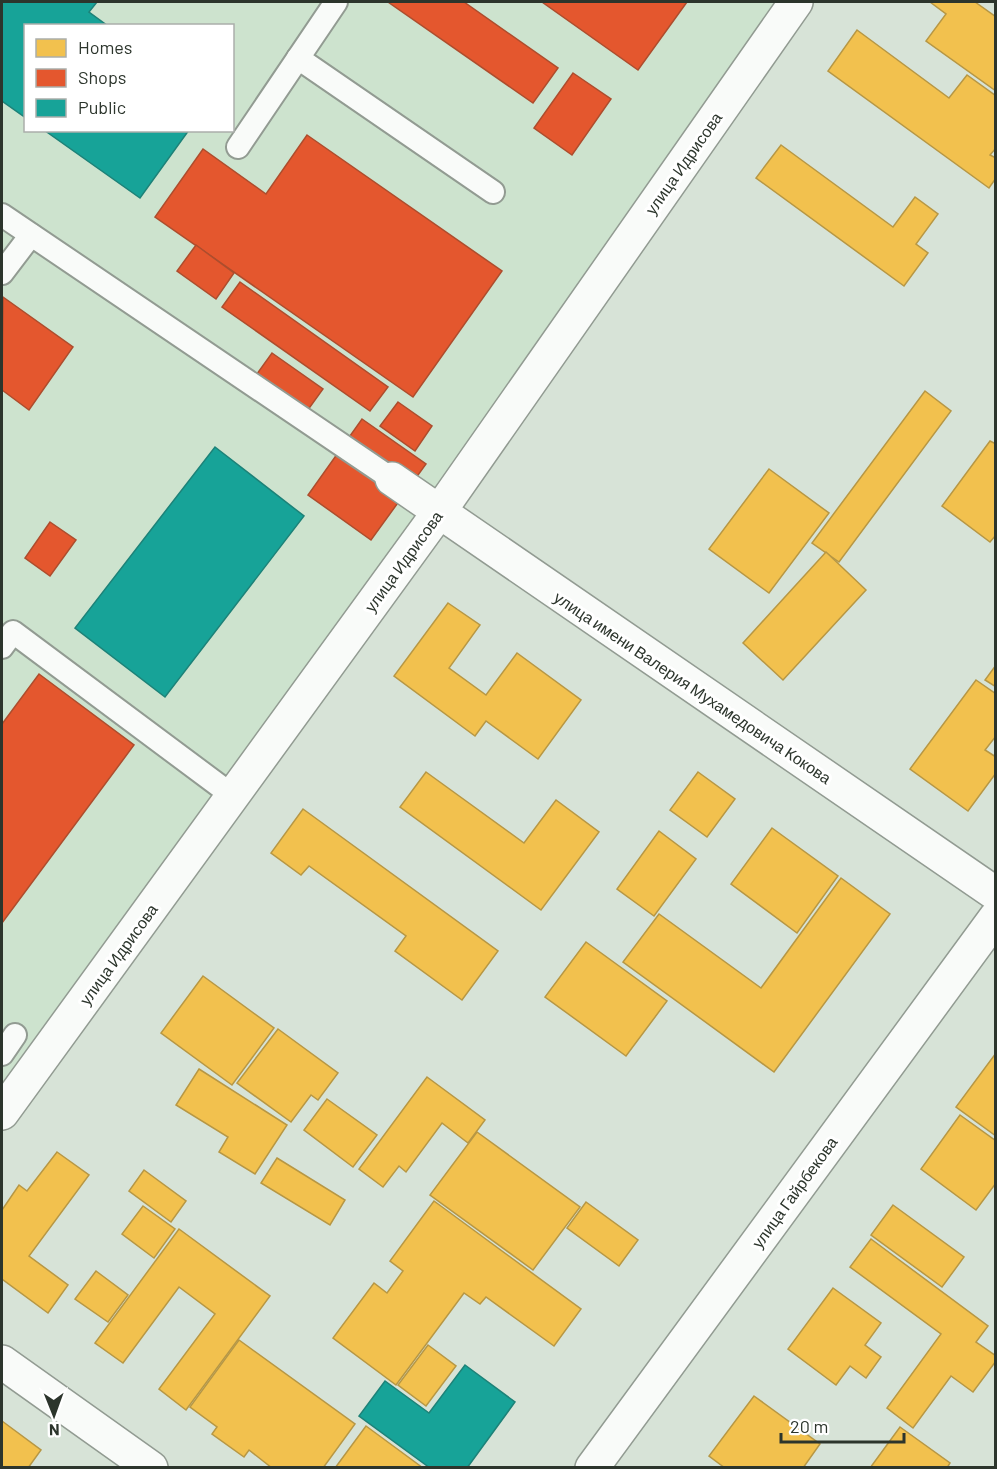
<svg xmlns="http://www.w3.org/2000/svg" width="997" height="1469" font-family="Barlow,sans-serif">
<style>
.built{fill:#cde3ce;fill-rule:evenodd}
.homes{fill:#f2c14e;stroke:#b79744;stroke-width:1.5}
.shops{fill:#e4572e;stroke:#ad4d2d;stroke-width:1.5}
.public{fill:#17a398;stroke:#1d8278;stroke-width:1.5}
.lines{fill:none;stroke-linecap:round;stroke-linejoin:round}
.service-casing{stroke:#929b92;stroke-width:26}
.minor-casing{stroke:#929b92;stroke-width:36}
.secondary-casing{stroke:#929b92;stroke-width:36}
.service{stroke:#f9fbf9;stroke-width:22}
.minor{stroke:#f9fbf9;stroke-width:33}
.secondary{stroke:#f9fbf9;stroke-width:33}
.labels{text-anchor:middle;dominant-baseline:central;stroke-width:6;stroke-linejoin:round;paint-order:stroke}
.street-label{font-size:16px;fill:#2c352c;stroke:#fff}
</style>
<rect width="100%" height="100%" fill="#d7e3d7"/>
<!-- built -->
<path class="built" d="M2,2H800L2,1121ZM26,26H232V130H26Z"/>
<!-- homes -->
<g class="homes">
<path d="M930,2H975L996,17V91L926,41L946,14Z"/>
<path d="M857,30L949,98L967,75L996,96V148L990,155L996,158V178L989,188L828,71Z"/>
<path d="M781,145L893,227L915,197L938,214L916,244L928,253L904,286L756,178Z"/>
<path d="M925,391L951,411L839,562L812,543Z"/>
<path d="M990,441L996,444V535L990,542L942,506Z"/>
<path d="M769,469L829,513L769,593L709,549Z"/>
<path d="M826,552L866,590L783,680L743,643Z"/>
<path d="M448,603L480,625L449,668L486,695L517,653L581,700L538,759L486,721L475,736L394,676Z"/>
<path d="M996,665V687L985,680Z"/>
<path d="M976,680L996,694V736L985,750L996,757V773L968,811L910,769Z"/>
<path d="M426,772L524,843L556,800L599,832L541,910L400,807Z"/>
<path d="M698,772L735,799L707,837L670,810Z"/>
<path d="M303,809L498,951L462,1000L395,951L406,936L309,866L301,875L271,853Z"/>
<path d="M772,828L838,876L797,933L731,884Z"/>
<path d="M659,831L696,859L654,916L617,889Z"/>
<path d="M841,878L890,914L774,1072L623,962L659,914L761,988Z"/>
<path d="M586,942L667,1001L626,1056L545,997Z"/>
<path d="M203,976L274,1028L232,1085L161,1033Z"/>
<path d="M278,1029L338,1073L318,1100L311,1095L291,1122L237,1083Z"/>
<path d="M996,1053V1136L956,1107Z"/>
<path d="M199,1069L287,1125L255,1174L219,1152L228,1137L176,1105Z"/>
<path d="M427,1077L485,1120L468,1143L442,1123L406,1172L399,1166L383,1187L359,1169Z"/>
<path d="M327,1099L377,1135L353,1167L304,1130Z"/>
<path d="M960,1115L996,1141V1183L976,1210L921,1169Z"/>
<path d="M477,1132L580,1207L533,1270L430,1195Z"/>
<path d="M57,1152L89,1175L29,1256L68,1285L48,1313L2,1279V1210L19,1185L27,1191Z"/>
<path d="M277,1158L345,1200L330,1225L261,1183Z"/>
<path d="M144,1170L186,1201L171,1222L129,1191Z"/>
<path d="M434,1201L581,1309L554,1346L486,1297L480,1304L464,1293L396,1385L333,1338L374,1283L387,1293L403,1271L390,1261Z"/>
<path d="M586,1202L638,1240L619,1266L567,1228Z"/>
<path d="M893,1205L964,1257L942,1287L871,1235Z"/>
<path d="M143,1206L175,1229L154,1258L122,1234Z"/>
<path d="M179,1229L270,1296L186,1410L159,1389L215,1314L179,1287L123,1363L95,1343Z"/>
<path d="M871,1239L988,1326L976,1342L996,1356V1361L973,1392L951,1376L913,1428L887,1408L941,1334L850,1267Z"/>
<path d="M96,1271L128,1295L108,1322L75,1299Z"/>
<path d="M833,1288L881,1323L865,1345L881,1357L866,1378L850,1366L836,1385L788,1349Z"/>
<path d="M239,1340L355,1424L323,1468H272L249,1450L244,1457L212,1434L217,1427L190,1407Z"/>
<path d="M428,1345L456,1366L426,1406L398,1385Z"/>
<path d="M754,1396L820,1444L803,1468H725L709,1456Z"/>
<path d="M2,1421L41,1450L28,1468H2Z"/>
<path d="M366,1426L423,1468H335Z"/>
<path d="M900,1427L950,1463L947,1468H870Z"/>
</g>
<!-- shops -->
<g class="shops">
<path d="M388,2H464L558,68L533,103Z"/>
<path d="M542,2H687L638,70Z"/>
<path d="M573,73L611,99L572,155L534,128Z"/>
<path d="M307,135L502,271L413,397L155,217L203,149L266,194Z"/>
<path d="M196,245L234,273L216,299L177,271Z"/>
<path d="M240,282L388,387L370,411L222,307Z"/>
<path d="M3,297L73,347L29,410L2,390Z"/>
<path d="M272,353L323,389L297,425L246,389Z"/>
<path d="M398,402L432,426L415,451L380,426Z"/>
<path d="M362,419L426,464L371,540L308,495Z"/>
<path d="M50,522L76,540L50,576L25,558Z"/>
<path d="M39,674L134,745L2,923V724Z"/>
</g>
<!-- public -->
<g class="public">
<path d="M2,2H97L89,12L108,26H26V118L2,101Z"/>
<path d="M44,130H189L140,198Z"/>
<path d="M215,447L304,516L165,697L75,628Z"/>
<path d="M465,1365L515,1402L467,1468H430L359,1416L385,1381L429,1413Z"/>
</g>
<g class="lines">
<defs>
<g id="service">
<path d="M298,58L493,192"/>
<path d="M238,147L336,2"/>
<path d="M2,215L392,479"/>
<path d="M2,273L31,235"/>
<path d="M2,647L13,632L233,796"/>
<path d="M2,1054L15,1035"/>
</g>
<g id="minor">
<path d="M392,479L996,894"/>
<path d="M2,1113L439,512L796,2"/>
<path d="M2,1362L151,1468"/>
</g>
<path id="secondary" d="M592,1468L996,917"/>
</defs>
<!-- service casing -->
<use href="#service" class="service-casing"/>
<!-- minor casing -->
<use href="#minor" class="minor-casing"/>
<!-- secondary casing -->
<use href="#secondary" class="secondary-casing"/>
<!-- service -->
<use href="#service" class="service"/>
<!-- minor -->
<use href="#minor" class="minor"/>
<!-- secondary -->
<use href="#secondary" class="secondary"/>
</g>
<g class="labels">
<!-- street labels -->
<g class="street-label">
<text transform="translate(683 163) rotate(-55)">улица Идрисова</text>
<text transform="translate(403 561) rotate(-54)">улица Идрисова</text>
<text transform="translate(693 687) rotate(34)">улица имени Валерия Мухамедовича Кокова</text>
<text transform="translate(118 954) rotate(-54)">улица Идрисова</text>
<text transform="translate(794 1192) rotate(-54)">улица Гайрбекова</text>
</g>
</g>
<!-- border -->
<rect width="997" height="1469" fill="none" stroke="#2c352c" stroke-width="6"/>
<!-- legend -->
<rect x="24" y="24" width="210" height="108" fill="#ffffff" stroke="#abaeab" stroke-width="1.5"/>
<rect x="36" y="39" width="30" height="18" fill="#f2c14e" stroke="#abaeab" stroke-width="1.5"/>
<text x="78" y="54" font-size="18" fill="#2c352c">Homes</text>
<rect x="36" y="69" width="30" height="18" fill="#e4572e" stroke="#abaeab" stroke-width="1.5"/>
<text x="78" y="84" font-size="18" fill="#2c352c">Shops</text>
<rect x="36" y="99" width="30" height="18" fill="#17a398" stroke="#abaeab" stroke-width="1.5"/>
<text x="78" y="114" font-size="18" fill="#2c352c">Public</text>
<!-- north arrow -->
<g transform="translate(54 1415) rotate(179)" stroke="#ffffff" stroke-width="4.5" paint-order="stroke">
<path d="M0-4.5L10 22L0 15L-10 22Z" fill="#2c352c"/>
<text y="-9" font-size="16" font-weight="bold" text-anchor="middle" fill="#2c352c">N</text>
</g>
<!-- scale -->
<path d="M781 1433v9h123v-9" fill="none" stroke="#2c352c" stroke-width="3"/>
<text x="790" y="1433" font-size="18" fill="#2c352c" stroke="#ffffff" stroke-width="4.5" paint-order="stroke">20 m</text>
</svg>
